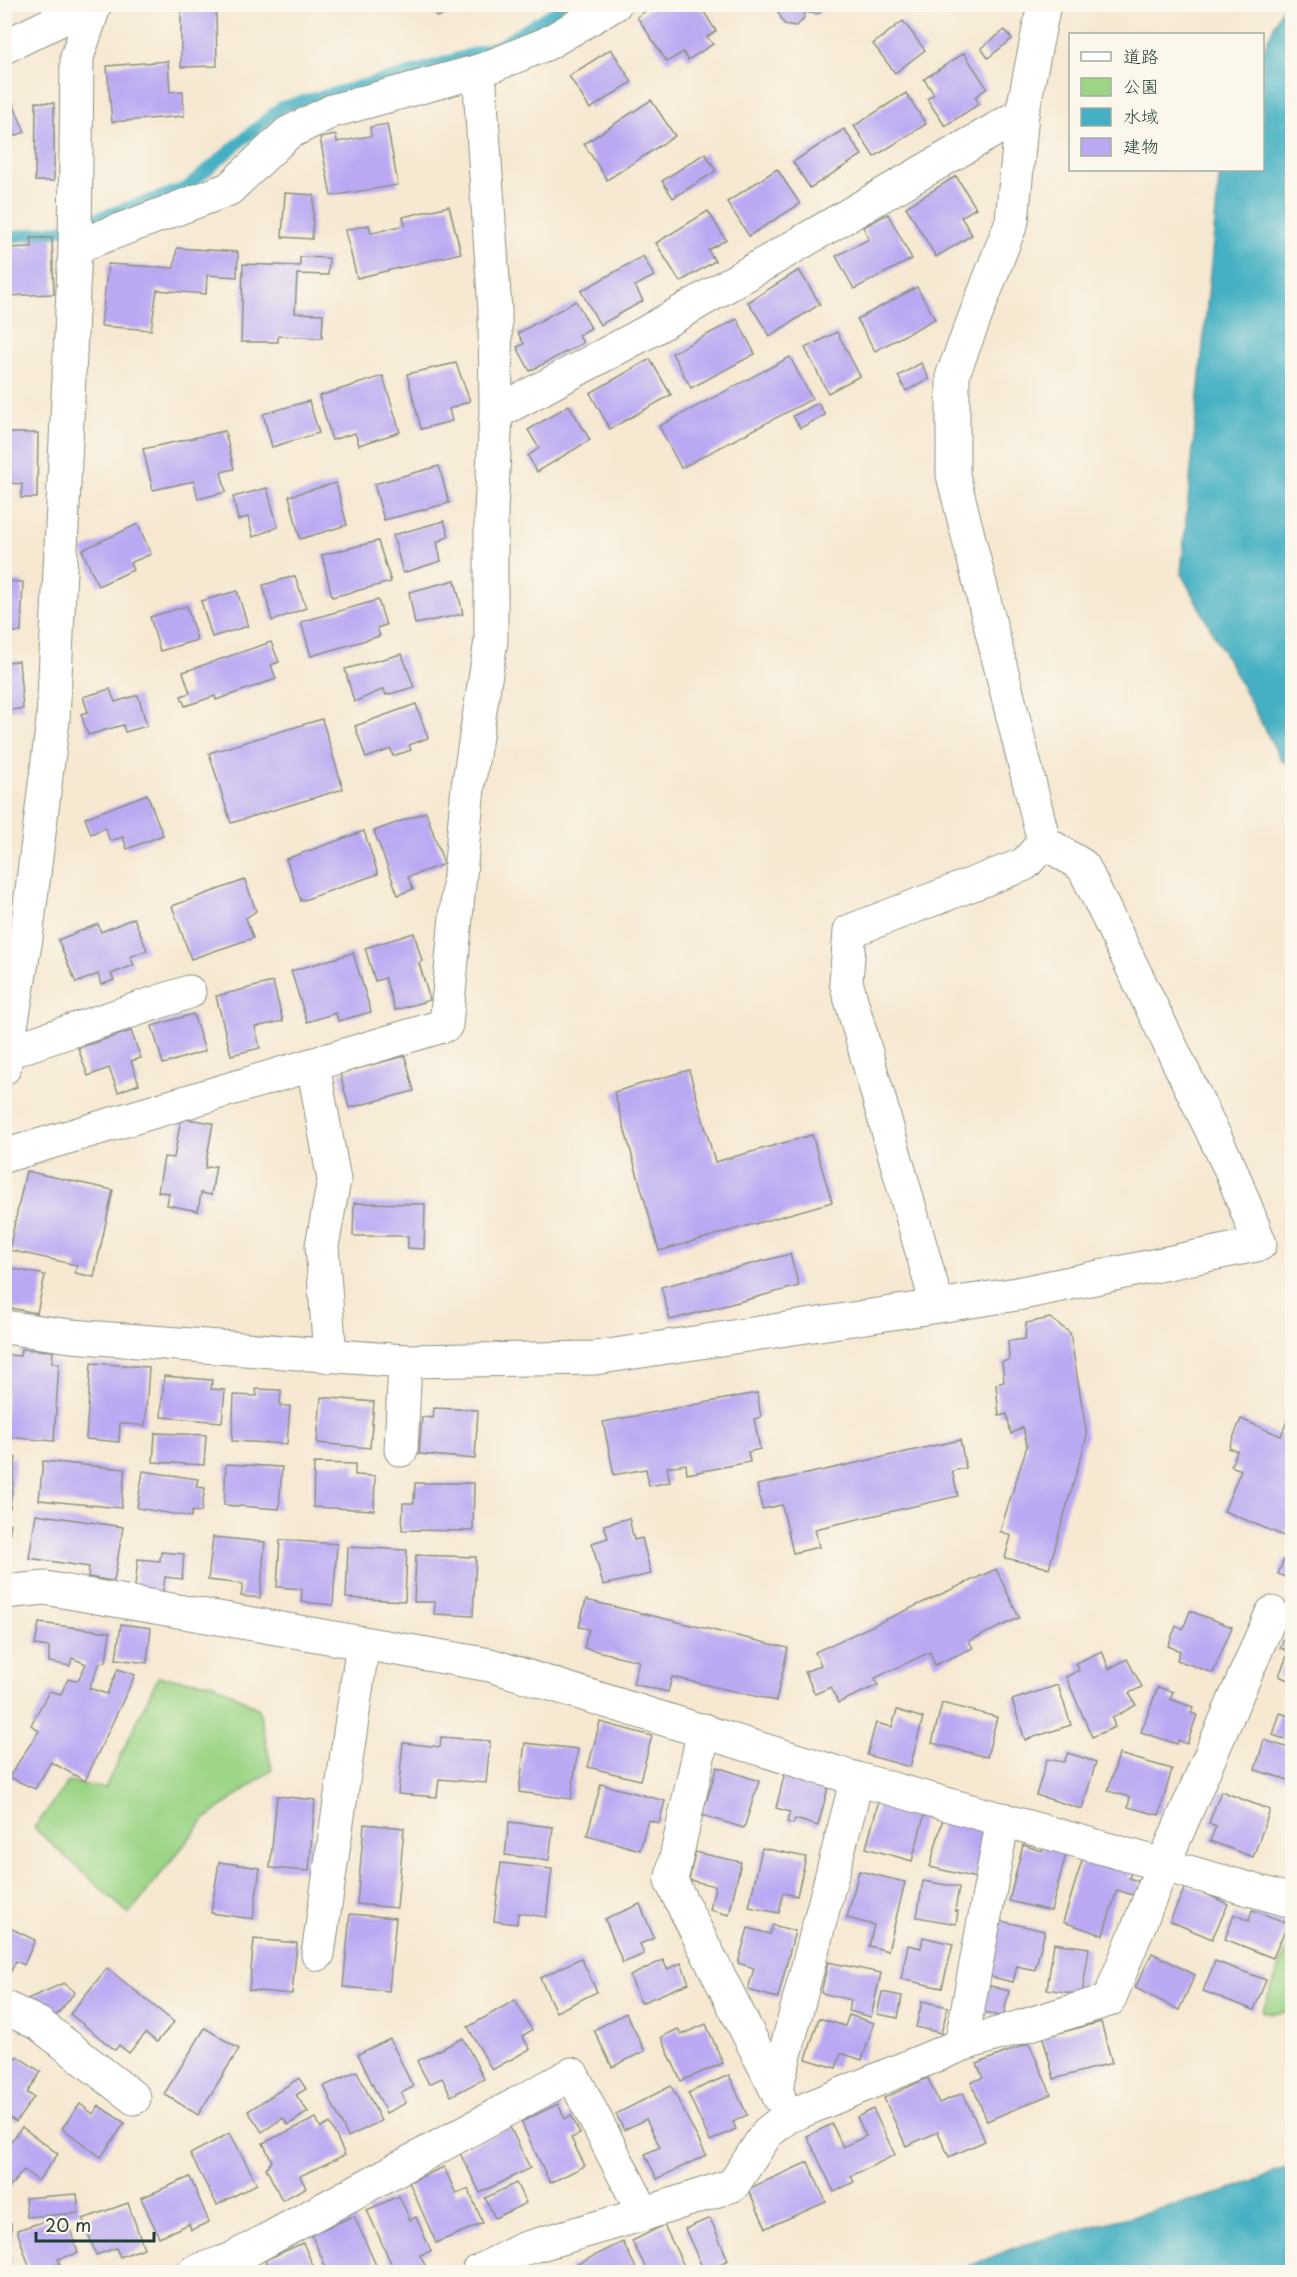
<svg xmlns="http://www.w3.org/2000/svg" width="1297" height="2277" font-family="'Playpen Sans','Klee One',sans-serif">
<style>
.green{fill:#9dd587;stroke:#5e895e;stroke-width:1.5}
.water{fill:#45b0c3;stroke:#32767c;stroke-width:1.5}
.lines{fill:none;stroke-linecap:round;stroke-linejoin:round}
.stream{stroke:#45b0c3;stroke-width:12}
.building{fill:#baa8f3}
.minor-casing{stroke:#8a9282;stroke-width:35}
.primary-casing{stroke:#8a9282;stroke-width:35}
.minor{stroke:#fff;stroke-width:33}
.primary{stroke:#fff;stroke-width:33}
</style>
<rect width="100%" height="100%" fill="#fbf7ec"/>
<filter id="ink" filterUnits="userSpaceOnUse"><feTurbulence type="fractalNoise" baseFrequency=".0167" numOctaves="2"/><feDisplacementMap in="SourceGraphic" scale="12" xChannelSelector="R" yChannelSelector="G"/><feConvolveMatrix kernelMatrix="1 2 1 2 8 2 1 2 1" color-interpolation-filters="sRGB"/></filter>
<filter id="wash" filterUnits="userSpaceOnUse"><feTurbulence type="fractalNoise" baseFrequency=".008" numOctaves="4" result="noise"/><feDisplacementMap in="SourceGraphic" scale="24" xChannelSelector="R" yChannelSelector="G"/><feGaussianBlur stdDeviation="1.35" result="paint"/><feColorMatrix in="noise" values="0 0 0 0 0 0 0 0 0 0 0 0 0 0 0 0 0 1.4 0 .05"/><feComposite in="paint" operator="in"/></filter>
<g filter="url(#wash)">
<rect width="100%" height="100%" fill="#f6e8d1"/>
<!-- green -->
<g class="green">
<path d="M158,1677L214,1683L259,1709L272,1770L204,1820L129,1914L34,1828L68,1782L105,1788Z"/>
<path d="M1292,1936V2011L1273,2014L1262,2012Z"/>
</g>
<!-- water -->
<g class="water">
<path d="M1283,5H1292V763L1282,761L1181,573L1220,170H1262L1263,52Z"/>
<path d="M1292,2166V2272H954L1022,2245L1224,2192Z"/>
</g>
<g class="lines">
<!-- stream -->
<path class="stream" d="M4,238L65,229L186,188L281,107L420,70L500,45L567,4"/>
</g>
<g id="blocks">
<!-- building -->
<g class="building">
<path d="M434,4H455L456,12L436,17Z"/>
<path d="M656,4H699L716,31L707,37L713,44L688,60L683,52L667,62L637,17Z"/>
<path d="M774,4H828L818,14L805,12L803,20L796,26L784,24Z"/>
<path d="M879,4H893L884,10Z"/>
<path d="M929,4H980L981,6L930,11Z"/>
<path d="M181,10H216L217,66L181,67Z"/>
<path d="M903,21L925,50L895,73L873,44Z"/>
<path d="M1005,30L1012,39L988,58L981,48Z"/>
<path d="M611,49L632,82L590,109L569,76Z"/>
<path d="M964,53L987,88L975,97L979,104L945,126L927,99L934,94L924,79Z"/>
<path d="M168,61L170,92L183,91L184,116L112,122L107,66Z"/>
<path d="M906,93L926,124L874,157L854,126Z"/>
<path d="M11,99L25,132L4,140V102Z"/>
<path d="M651,100L675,136L607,180L584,144Z"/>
<path d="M36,102L54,103V181H35Z"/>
<path d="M387,124L398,185L331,196L320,138L336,135L337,142L371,136L370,127Z"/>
<path d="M844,129L862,155L810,188L793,162Z"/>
<path d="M705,153L716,171L673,198L662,181Z"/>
<path d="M777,169L800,204L749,236L727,202Z"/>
<path d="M956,176L976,208L961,217L972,235L936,257L906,207Z"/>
<path d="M285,193L314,195L312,239L282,237Z"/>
<path d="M449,206L461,253L357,278L345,230L369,225L371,233L405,225L403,217Z"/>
<path d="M708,211L726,240L708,250L715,261L680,282L656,243Z"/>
<path d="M888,214L912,259L854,289L836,256L869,239L863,227Z"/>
<path d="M31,238H52L54,294L4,296V248L32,247Z"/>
<path d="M177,248L238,252L237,277L207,275L206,294L157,290L151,330L101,326L108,264L174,268Z"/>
<path d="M643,256L654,276L635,286L643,301L600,325L581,291Z"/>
<path d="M300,257L329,258L328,275L297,274L295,313L323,314L322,338L278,336V342H241L243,264L300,266Z"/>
<path d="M799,270L820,304L770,336L748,302Z"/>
<path d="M917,287L935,319L875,351L857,319Z"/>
<path d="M576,301L591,328L579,335L583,343L530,371L517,347L524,344L518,333Z"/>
<path d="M737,319L755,354L691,388L672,353Z"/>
<path d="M837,332L860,376L828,393L805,348Z"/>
<path d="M790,357L812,399L681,468L659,426Z"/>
<path d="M650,359L671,395L610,429L590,393Z"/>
<path d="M456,363L470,401L449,409L452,421L421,429L407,374Z"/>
<path d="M921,363L929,379L906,391L898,376Z"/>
<path d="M383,376L400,432L359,445L355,433L332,440L319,396Z"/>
<path d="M309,401L319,433L272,447L263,414Z"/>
<path d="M818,403L825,415L800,428L793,416Z"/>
<path d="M569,405L590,440L537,472L528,456L539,448L528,430Z"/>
<path d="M225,431L234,469L221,472L226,492L198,499L194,481L153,490L143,449Z"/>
<path d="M4,433H38L37,498H21L22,484L8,483V463H4Z"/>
<path d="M439,466L449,503L384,520L374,484Z"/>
<path d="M336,483L347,525L300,539L289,496Z"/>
<path d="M267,488L278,527L253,537L248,517L238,520L233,497Z"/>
<path d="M444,521L449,536L437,542L441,561L403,573L393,535Z"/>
<path d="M138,524L151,554L130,563L133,570L98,586L82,550Z"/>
<path d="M378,541L391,582L332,597L322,555Z"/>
<path d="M295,576L306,608L272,621L263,585Z"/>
<path d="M455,580L463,614L415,624L409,592Z"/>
<path d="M4,581L23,582L21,632H4Z"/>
<path d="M237,591L248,626L212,637L201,601Z"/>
<path d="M378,600L386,625L377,628L380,636L311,656L301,622Z"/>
<path d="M187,606L197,640L160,651L150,617Z"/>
<path d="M271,642L279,662L271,665L276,679L216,700L215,696L185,706L181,696L190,693L183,672Z"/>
<path d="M402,654L414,687L386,695L384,689L354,702L345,669Z"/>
<path d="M19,661L23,709L4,710V662Z"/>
<path d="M110,689L115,702L138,695L147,726L125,732L123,725L88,735L81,714L88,712L83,697Z"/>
<path d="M416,704L428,738L409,745L411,750L393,756L391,749L366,758L355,726Z"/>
<path d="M322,719L343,789L231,823L209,753Z"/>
<path d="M147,794L163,835L127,849L123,837L110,841L105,828L91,834L85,818Z"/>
<path d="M426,812L444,864L408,877L413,889L398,895L374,831Z"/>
<path d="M364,831L378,874L301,901L286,859Z"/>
<path d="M245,880L256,911L246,918L253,938L191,959L172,906Z"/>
<path d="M134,918L147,950L130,957L134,965L111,974L114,980L101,985L98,974L76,983L58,940L98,924L101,932Z"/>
<path d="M414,933L422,961L419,963L430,1000L395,1010L385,978L375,981L365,948Z"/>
<path d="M353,953L371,1012L338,1021L336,1013L307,1022L291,971Z"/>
<path d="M273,982L283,1021L255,1027L260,1048L231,1055L216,996Z"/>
<path d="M193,1014L205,1051L163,1064L152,1026Z"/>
<path d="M131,1031L141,1058L131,1061L139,1084L118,1092L109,1068L88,1076L78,1048Z"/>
<path d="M405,1056L414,1091L349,1108L340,1073Z"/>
<path d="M689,1070L715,1162L812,1135L832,1202L659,1251L614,1092Z"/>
<path d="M181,1118L213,1123L205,1168L216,1166L211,1195L201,1193L198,1211L167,1205L169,1193L158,1192L164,1157L174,1158Z"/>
<path d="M26,1171L113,1190L94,1277L75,1273L77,1265L9,1250Z"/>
<path d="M354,1203L425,1204L424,1249L408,1248V1236H353Z"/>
<path d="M790,1254L799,1286L670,1320L661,1287Z"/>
<path d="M4,1267L45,1275L37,1313L4,1307Z"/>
<path d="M1050,1318L1070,1333L1087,1436L1049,1568L1005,1558L1011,1536L1000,1531L1027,1446L1023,1427L1011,1434L1007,1414L999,1416L996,1384L1004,1382L1002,1362L1009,1360L1008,1341L1025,1339L1026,1323Z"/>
<path d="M21,1349L53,1351L52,1363H59L54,1441L4,1437L8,1355L20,1356Z"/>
<path d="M91,1363L149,1367L145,1426L120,1423L119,1442L86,1439Z"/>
<path d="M164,1376L212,1380L211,1389L225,1390L222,1422L161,1417Z"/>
<path d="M256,1389L281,1390L280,1406H290L287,1444L232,1441L234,1395L257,1396Z"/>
<path d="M757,1393L761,1417L754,1419L760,1449L748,1452L750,1462L687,1474L686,1464L667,1467L670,1482L649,1486L646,1469L614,1475L603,1422Z"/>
<path d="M321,1397L374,1402L370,1448L317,1443Z"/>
<path d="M434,1408L478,1410L475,1459L419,1454L422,1417L433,1418Z"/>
<path d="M1292,1409V1517L1284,1536L1224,1511L1241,1470L1231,1466L1237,1451L1229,1448L1241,1419L1281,1436Z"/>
<path d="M155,1433L206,1435L204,1465L153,1462Z"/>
<path d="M960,1440L966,1468L952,1471L958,1496L815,1529L819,1547L793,1553L782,1505L762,1509L757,1485Z"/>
<path d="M4,1457L16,1458L10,1508H4Z"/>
<path d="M43,1461L125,1469L121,1508L39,1500Z"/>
<path d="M314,1463L355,1464V1475L375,1476L374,1510L313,1507Z"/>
<path d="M226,1464L282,1467L279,1509L224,1505Z"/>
<path d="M143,1471L198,1479L196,1487L205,1488L201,1512L192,1511L191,1517L137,1508Z"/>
<path d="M415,1483H474L473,1531L402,1530L403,1503H414Z"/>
<path d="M36,1514L123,1527L114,1581L88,1577L89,1567L29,1558Z"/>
<path d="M629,1518L634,1540L642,1538L651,1574L603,1585L592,1543L608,1538L604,1525Z"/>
<path d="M4,1523L11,1524L6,1554H4Z"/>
<path d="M213,1537L265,1542L260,1598L241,1596L243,1584L208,1580Z"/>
<path d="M280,1540L337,1544L333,1605L301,1602L302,1589L277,1587Z"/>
<path d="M348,1547L407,1550L405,1601L346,1598Z"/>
<path d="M161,1552L184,1554L182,1579L165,1577L162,1598L134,1596L138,1559L160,1561Z"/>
<path d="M416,1555L476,1557L473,1616L434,1614L435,1602H414Z"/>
<path d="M1284,1559L1292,1562V1579L1278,1574Z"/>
<path d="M996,1569L1019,1618L969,1641L973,1648L935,1665L930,1652L875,1678L878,1685L838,1703L831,1687L815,1694L805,1672L821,1665L815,1652Z"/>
<path d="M586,1600L788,1648L776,1701L672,1677L668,1692L633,1684L639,1661L584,1648L589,1629L579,1627Z"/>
<path d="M1190,1611L1232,1627L1213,1673L1177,1660L1180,1651L1168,1646L1176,1626L1183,1629Z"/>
<path d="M1292,1618V1682L1279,1676L1289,1651L1280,1648Z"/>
<path d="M39,1623L110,1632L106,1662L100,1663L89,1688L107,1694L118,1669L135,1675L85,1781L51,1762L35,1789L9,1777L39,1731L31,1725L49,1691L61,1694L68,1679L78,1680L86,1664L72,1658L70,1666L49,1662V1647L35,1645Z"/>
<path d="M121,1624L151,1628L147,1663L116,1659Z"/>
<path d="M1102,1651L1109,1669L1127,1659L1142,1687L1129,1693L1136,1705L1112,1718L1115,1727L1092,1737L1066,1677L1079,1670L1076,1663Z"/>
<path d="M1058,1685L1071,1725L1025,1740L1012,1700Z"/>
<path d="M1158,1687L1173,1692L1170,1699L1193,1707L1191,1713L1197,1715L1187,1744L1178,1740L1177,1744L1141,1732Z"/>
<path d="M942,1703L997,1717L987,1757L932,1743Z"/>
<path d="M897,1710L923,1718L910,1767L867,1755L876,1723L892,1727Z"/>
<path d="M1280,1713L1292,1717V1742L1273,1735Z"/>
<path d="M600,1722L652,1736L640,1780L588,1767Z"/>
<path d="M441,1737L490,1741L486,1783L439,1779L437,1797L398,1794L403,1743L440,1747Z"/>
<path d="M1264,1740L1292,1749V1781L1255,1770Z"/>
<path d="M525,1743L578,1749L571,1799L519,1792Z"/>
<path d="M1068,1753L1096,1762L1082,1809L1036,1795L1047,1759L1064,1762Z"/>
<path d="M1119,1754L1172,1769L1159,1815L1128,1807L1130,1797L1108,1791Z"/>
<path d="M717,1767L759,1781L744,1828L702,1815Z"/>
<path d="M785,1772L830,1780L818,1826L795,1819L793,1824L787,1822L790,1812L776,1808Z"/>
<path d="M601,1784L665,1801L659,1823L648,1820L640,1850L587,1835Z"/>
<path d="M1221,1791L1270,1810L1253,1857L1210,1841L1216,1826L1209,1823Z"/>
<path d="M881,1793L927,1805L912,1861L866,1848Z"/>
<path d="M277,1796L315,1800L309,1871L270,1868Z"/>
<path d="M944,1814L988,1825L976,1878L930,1867Z"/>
<path d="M509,1822L553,1827L549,1860L505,1855Z"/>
<path d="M364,1824L404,1828L397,1908L357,1904Z"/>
<path d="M1044,1844L1067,1850L1051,1911L1009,1901L1023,1845L1042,1851Z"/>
<path d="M762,1848L806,1857L797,1896L783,1893L779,1913L749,1907Z"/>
<path d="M1085,1851L1133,1867L1129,1878L1141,1882L1136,1896L1117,1890L1103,1935L1063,1922Z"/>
<path d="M695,1852L741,1862L729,1915L710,1910L715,1886L689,1880Z"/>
<path d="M219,1862L260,1868L253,1919L211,1913Z"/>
<path d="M501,1863L552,1869L546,1917L518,1913L517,1924L494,1921Z"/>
<path d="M859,1871L905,1882L888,1951L869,1946L874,1925L847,1918Z"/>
<path d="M923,1881L959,1887L955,1911H958L956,1924L917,1917Z"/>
<path d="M1186,1885L1228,1904L1212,1939L1170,1921Z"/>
<path d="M640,1904L654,1938L640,1944L644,1954L623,1963L605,1919Z"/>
<path d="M1252,1910L1288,1923L1273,1958L1225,1939L1234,1914L1249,1921Z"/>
<path d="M350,1914L396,1918L389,1991L343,1987Z"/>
<path d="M1001,1921L1045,1931L1035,1970L1017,1966L1013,1982L987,1976Z"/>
<path d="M4,1925L35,1940L24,1965L16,1961L4,1985Z"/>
<path d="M773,1925L795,1931L778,1998L748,1990L754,1968L738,1963L748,1928L770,1934Z"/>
<path d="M923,1937L953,1944L942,1988L901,1979L908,1945L921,1948Z"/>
<path d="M254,1939L297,1943L292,1994L249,1990Z"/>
<path d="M1054,1943L1089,1948L1082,1995L1047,1989Z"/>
<path d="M1152,1953L1195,1975L1179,2010L1135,1988Z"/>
<path d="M581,1958L597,1992L556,2012L540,1978Z"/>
<path d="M663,1960L667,1969L681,1963L689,1983L641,2003L630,1976Z"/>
<path d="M1215,1961L1266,1980L1254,2010L1203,1991Z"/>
<path d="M828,1962L881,1973L871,2017L849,2011L851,2000L821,1993Z"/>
<path d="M107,1968L174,2022L157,2042L146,2033L129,2053L119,2045L115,2050L70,2014Z"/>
<path d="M64,1983L75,1992L52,2021L25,2000Z"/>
<path d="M987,1985L1009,1991L1003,2017L980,2011Z"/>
<path d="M882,1992L902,1996L898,2018L877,2014Z"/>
<path d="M515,2000L532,2030L522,2036L530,2049L492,2070L468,2027Z"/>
<path d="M922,2001L948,2007L941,2033L916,2027Z"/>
<path d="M626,2013L645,2051L612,2067L594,2030Z"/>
<path d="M849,2015L874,2023L862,2060L841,2053L836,2068L806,2059L819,2018L845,2026Z"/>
<path d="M1101,2022L1112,2063L1054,2079L1043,2037Z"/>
<path d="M706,2024L723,2063L681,2081L661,2037L678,2029L681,2035Z"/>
<path d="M205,2028L239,2049L198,2115L164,2094Z"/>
<path d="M463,2038L484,2079L451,2096L442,2078L429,2084L417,2061Z"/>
<path d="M390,2039L413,2087L401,2093L406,2103L386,2113L358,2054Z"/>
<path d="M1029,2043L1051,2094L987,2121L971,2082L983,2078L977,2064Z"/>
<path d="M17,2056L41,2072L27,2093L34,2097L16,2122L5,2114V2073Z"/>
<path d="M357,2071L381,2121L348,2137L324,2086Z"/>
<path d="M729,2075L747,2115L733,2122L736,2129L710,2141L688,2093Z"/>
<path d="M299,2078L306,2089L296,2095L308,2112L288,2125L283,2118L262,2132L248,2111Z"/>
<path d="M928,2078L939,2103L963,2093L985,2141L949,2157L938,2132L906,2146L884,2098Z"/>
<path d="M671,2086L706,2155L657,2179L645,2154L660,2147L646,2119L624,2130L616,2114Z"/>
<path d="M80,2104L93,2114L99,2106L125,2123L101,2157L62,2128Z"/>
<path d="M558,2104L565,2119L571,2115L580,2134L571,2138L585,2166L550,2183L521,2122Z"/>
<path d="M873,2109L895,2155L851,2176L854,2182L834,2192L807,2136L832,2124L843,2147L866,2136L857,2117Z"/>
<path d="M316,2118L321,2128L330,2123L345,2155L300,2176L306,2188L282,2200L266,2168L272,2161L263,2143Z"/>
<path d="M22,2127L58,2154L38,2181L24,2170L8,2189L4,2186V2150Z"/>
<path d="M510,2127L530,2168L480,2193L459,2151Z"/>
<path d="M230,2133L257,2184L217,2205L190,2154Z"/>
<path d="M808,2162L826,2202L766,2228L748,2189Z"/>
<path d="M444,2167L456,2194L468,2189L483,2223L436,2243L409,2182Z"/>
<path d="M190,2177L209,2222L191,2230L189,2224L159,2237L141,2198Z"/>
<path d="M516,2183L526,2203L495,2218L485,2198Z"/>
<path d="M77,2194L79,2213L27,2217L25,2198Z"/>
<path d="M399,2196L410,2220L416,2217L431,2251L420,2255L426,2267L413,2272H395L367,2210Z"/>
<path d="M128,2203L144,2248L120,2257L116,2248L96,2255L83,2219Z"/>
<path d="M354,2216L379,2272H328L311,2234Z"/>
<path d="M710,2218L728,2260L704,2271L685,2229Z"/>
<path d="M52,2219L56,2230L69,2226L78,2253L58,2259L60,2264L31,2272L17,2230Z"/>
<rect x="4" y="2223" width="7" height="49"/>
<path d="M664,2225L687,2272H673L672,2271L648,2272L632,2241Z"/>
<path d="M623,2242L638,2272H571L569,2268Z"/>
<path d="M303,2243L316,2272H271L265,2260Z"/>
</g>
</g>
</g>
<g filter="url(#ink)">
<use href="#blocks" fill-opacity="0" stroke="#8a9282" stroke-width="1.5"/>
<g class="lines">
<defs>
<g id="minor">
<path d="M75,247L229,189L288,133L332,111L479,71L546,44L615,4"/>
<path d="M496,413L647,332L1022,114"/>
<path d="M7,1052L189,992"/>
<path d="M313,1065L334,1180L322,1246L330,1356"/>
<path d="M4,1068L26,938L53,720L75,247L77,57L95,4"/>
<path d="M4,1156L446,1025L468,787L491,641V511L496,413L495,311L479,71"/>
<path d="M937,1305L846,982L850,931L1025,864L1044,842"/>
<path d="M4,1327L71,1336L405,1361L595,1358L1017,1294L1260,1244L1231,1170L1083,866L1044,842L953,475V374L1012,221L1022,114L1044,4"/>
<path d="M401,1450L405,1361"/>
<path d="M4,1592L45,1588L490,1665L857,1779L1292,1901"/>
<path d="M704,1730L671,1881L776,2089"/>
<path d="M318,1954L363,1643"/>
<path d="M4,2007L39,2024L134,2098"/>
<path d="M961,2045L1003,1819"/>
<path d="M779,2097L776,2089L857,1779"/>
<path d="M194,2272L230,2260L572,2074L644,2214"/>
<path d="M478,2272L523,2249L644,2214L733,2185L767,2133L787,2117L961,2045L1109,2000L1164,1863L1272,1613"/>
</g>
<path id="primary" d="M4,47L92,4"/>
</defs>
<!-- minor casing -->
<use href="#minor" class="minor-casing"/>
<!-- primary casing -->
<use href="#primary" class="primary-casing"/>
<!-- minor -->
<use href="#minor" class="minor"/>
<!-- primary -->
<use href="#primary" class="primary"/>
</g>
</g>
<!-- margin -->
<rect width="1297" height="2277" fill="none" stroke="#fbf7ec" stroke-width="24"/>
<!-- legend -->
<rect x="1069" y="33" width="195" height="138" fill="#fbf7ec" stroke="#a3ada2" stroke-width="1.5"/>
<rect x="1081" y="52" width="30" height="9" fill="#ffffff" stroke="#a3ada2" stroke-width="1.5"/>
<text x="1123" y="63" font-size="18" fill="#1f3d34">道路</text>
<rect x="1081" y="78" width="30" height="18" fill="#9dd587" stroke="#a3ada2" stroke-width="1.5"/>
<text x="1123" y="93" font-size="18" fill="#1f3d34">公園</text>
<rect x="1081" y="108" width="30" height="18" fill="#45b0c3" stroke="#a3ada2" stroke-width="1.5"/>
<text x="1123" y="123" font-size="18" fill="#1f3d34">水域</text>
<rect x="1081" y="138" width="30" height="18" fill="#baa8f3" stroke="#a3ada2" stroke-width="1.5"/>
<text x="1123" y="153" font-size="18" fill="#1f3d34">建物</text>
<!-- scale -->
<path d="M36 2232v9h118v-9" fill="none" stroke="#1f3d34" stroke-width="3"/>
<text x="45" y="2232" font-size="18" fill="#1f3d34" stroke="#fbf7ec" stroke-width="4.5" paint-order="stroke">20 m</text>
</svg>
